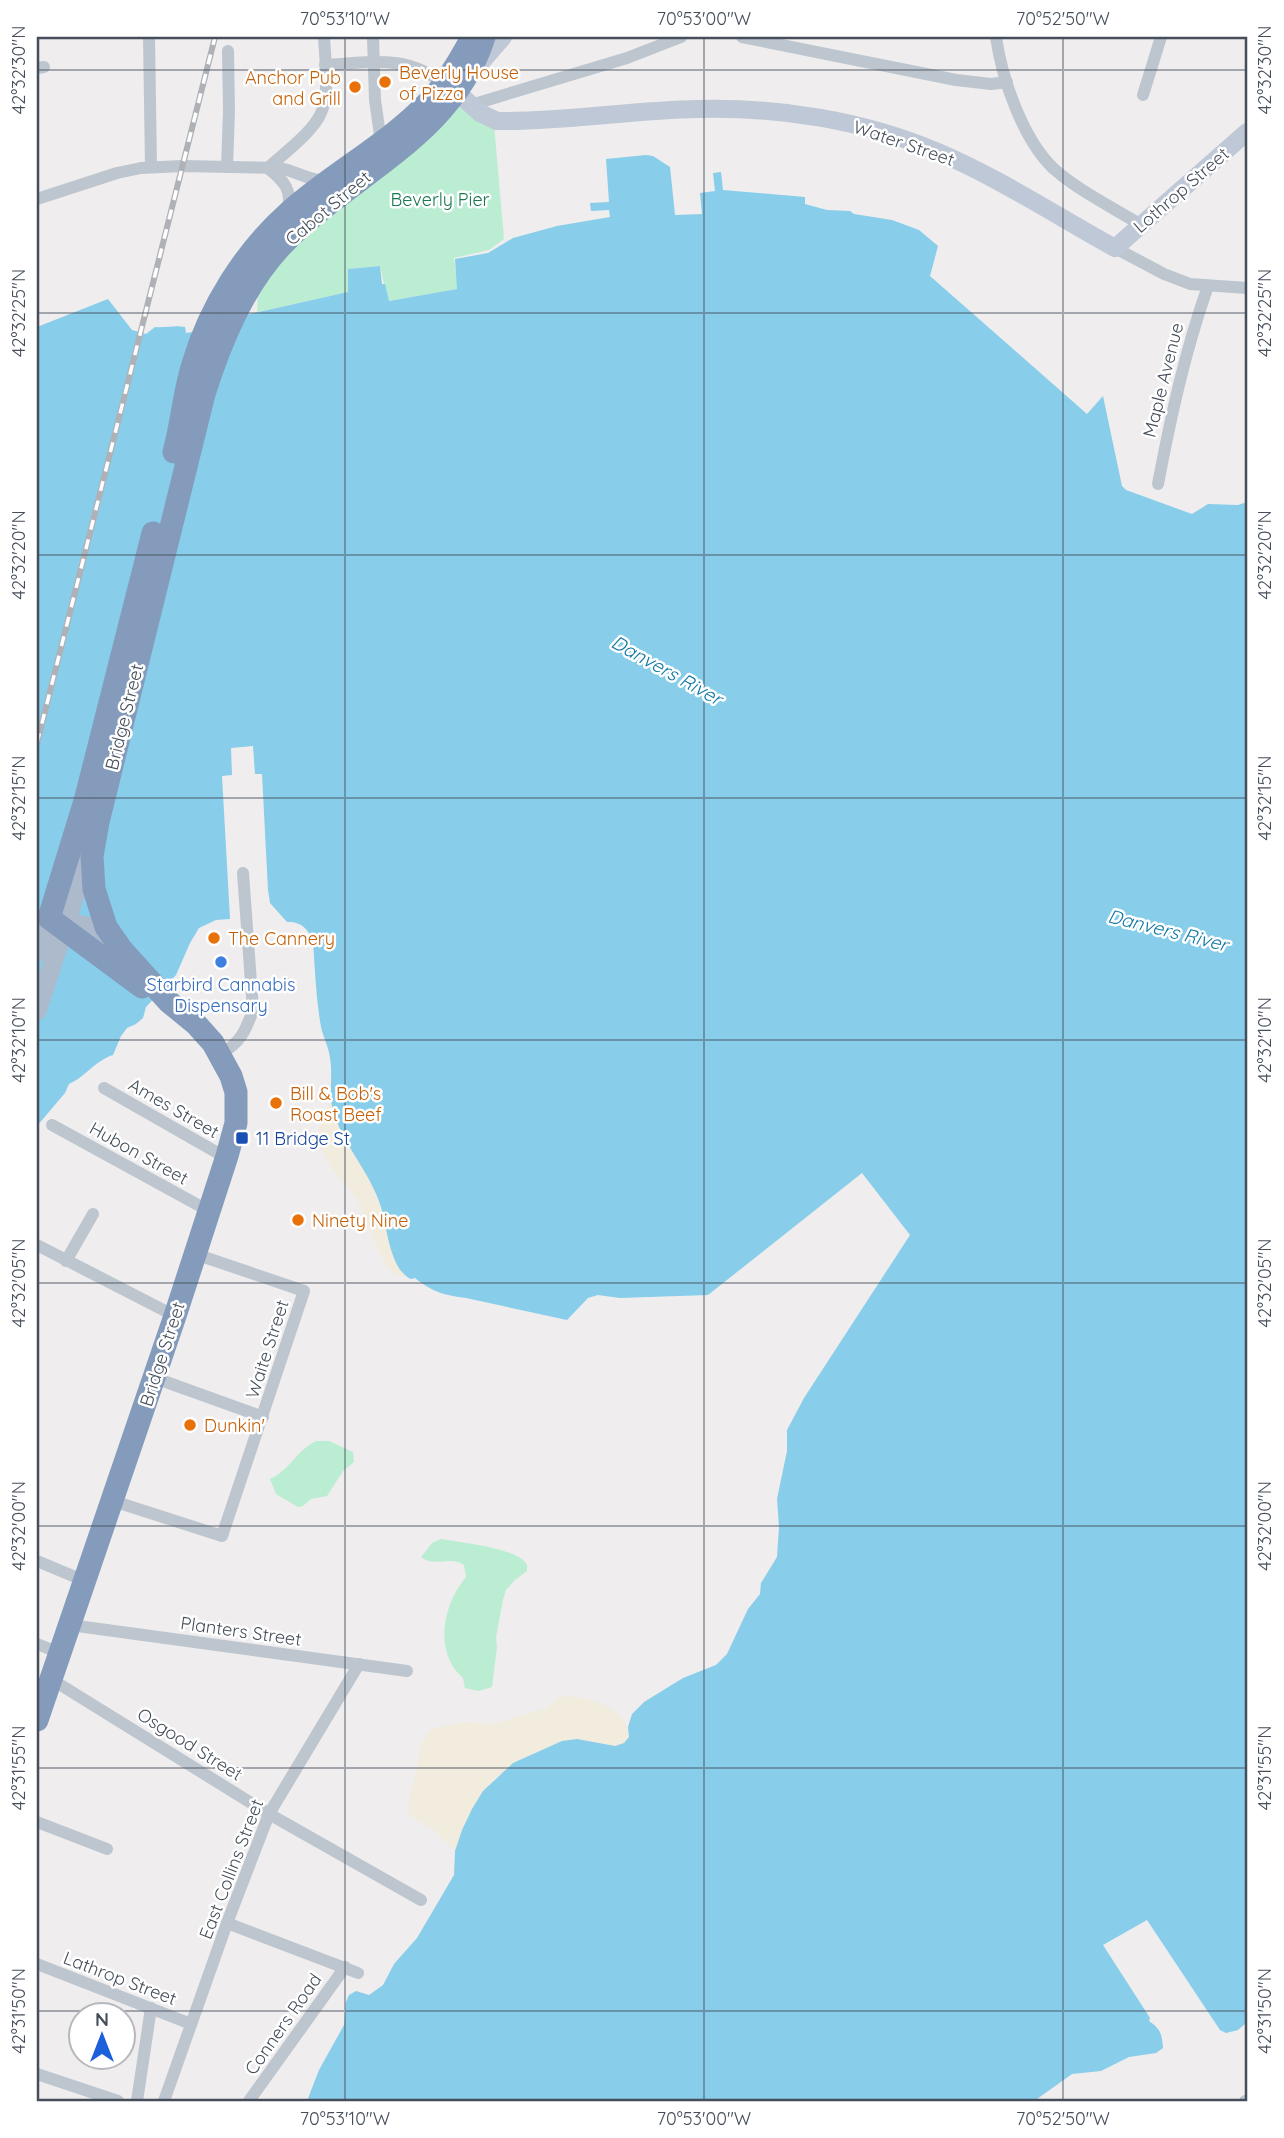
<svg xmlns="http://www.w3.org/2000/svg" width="1284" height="2138" font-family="Quicksand,sans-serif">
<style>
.green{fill:#bbedd3}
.sand{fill:#f1ecdd}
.water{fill:#88cdea}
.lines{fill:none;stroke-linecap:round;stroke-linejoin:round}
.street{stroke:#bdc6cf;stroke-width:12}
.secondary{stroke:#bfc8d6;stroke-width:18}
.primary{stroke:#acbacc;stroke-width:19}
.highway{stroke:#859bbb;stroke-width:23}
.rail-casing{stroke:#afb1b7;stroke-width:6}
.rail{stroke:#fff;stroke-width:3.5;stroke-dasharray:10;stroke-linecap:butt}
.ticks{fill:none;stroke:#454e5a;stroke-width:2;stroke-opacity:0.45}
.food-dot{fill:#e8710a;stroke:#fff;stroke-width:2.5}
.shop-dot{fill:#3f7fe0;stroke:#fff;stroke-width:2.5}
.transit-dot{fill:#1a4fb4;stroke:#fff;stroke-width:2.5}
.labels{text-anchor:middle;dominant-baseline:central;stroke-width:5;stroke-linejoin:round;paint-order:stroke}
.food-label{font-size:18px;fill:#c56008;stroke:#fff;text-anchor:start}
.street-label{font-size:18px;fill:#454e5a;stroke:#fff}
.park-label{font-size:18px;fill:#187951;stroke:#fff}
.shop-label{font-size:18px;fill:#366cbe;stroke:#fff}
.transit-label{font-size:18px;fill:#164399;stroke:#fff;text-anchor:start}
.water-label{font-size:19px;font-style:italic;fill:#0f78a3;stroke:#fff}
.neatline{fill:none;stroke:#454e5a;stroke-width:2.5}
.ticks-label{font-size:18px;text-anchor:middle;fill:#454e5a}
</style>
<rect width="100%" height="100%" fill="#efeded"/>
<!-- green -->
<g class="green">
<path d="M459,104L494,124L504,239L489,250L454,258L458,289L388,301L380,266L349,269V292L257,312L258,294L299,237Z"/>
<path d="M316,1441H329L353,1452L354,1462L343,1471L327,1496L311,1499L303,1506L298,1507L276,1494L270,1479C289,1471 297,1450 316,1441Z"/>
<path d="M441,1539C459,1542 512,1548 524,1561C528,1565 527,1565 527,1571L515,1580L506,1590L503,1600L496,1637L497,1647L492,1687L479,1691L465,1688L463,1678C433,1652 443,1604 466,1577L464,1565C450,1555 434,1568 421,1557L432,1543Z"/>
</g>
<!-- sand -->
<g class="sand">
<path d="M332,1101C336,1136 369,1171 380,1205C389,1230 389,1255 405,1277L397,1276C376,1259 370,1224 357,1200C344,1179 321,1162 319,1136C318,1124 323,1109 332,1101Z"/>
<path d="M566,1696C591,1698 627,1707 629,1737C614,1756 602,1740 585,1741C514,1747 475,1784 455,1851L434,1830L417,1821L408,1812L409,1799L417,1769L420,1745L431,1729L462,1722L493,1724L547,1708L560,1697Z"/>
</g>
<!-- water -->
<path class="water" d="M646,155L653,156L670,167L675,215L702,214L700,193L715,191L713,173L721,172L723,190L805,197V204L827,210L850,211L854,214L892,220L919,230L938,246L930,276L1087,414L1103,396L1122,486L1126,490L1192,514L1208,504L1238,505L1247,502V2022L1238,2030L1226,2033L1220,2030L1147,1920L1103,1945L1150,2018L1149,2021C1161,2029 1162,2035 1163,2048L1156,2053L1129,2057L1101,2071L1072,2074L1037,2099L1028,2101H307L319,2070L344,2025L346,2002L349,1995L356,1991L369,1995L383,1985L394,1964L417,1938L454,1875L455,1851L462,1830L472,1809L483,1791L497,1778L513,1763L562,1741L577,1739L615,1746L624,1743L629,1737L628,1727L632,1714L644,1702L683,1678L716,1665L727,1654L748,1609L760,1594L761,1583L777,1557L779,1527L777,1499L787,1451V1430L804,1398L910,1235L862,1173L708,1295L620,1298L598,1295L588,1298L567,1320L466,1298C446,1296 430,1291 415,1278L411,1279C390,1270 387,1227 381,1207C370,1171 340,1142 332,1106C329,1090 333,1074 330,1058C329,1047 323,1037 321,1027C316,999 315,970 313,941C308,929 301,921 287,922L270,903L268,890L262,774H255L253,746L231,748L232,775L222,776L230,919L216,920L199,928L190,943L176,975L146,1007L143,1018L136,1024L127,1028L121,1036L113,1055C96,1060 85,1077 69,1084L65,1093L37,1126V782H39L37,777V327L108,299L132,330L146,334L155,327C166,328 174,325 185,327L186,333L214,329L249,314L348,292V269L380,266L382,284H385L389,301L457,289L455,259L488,253L513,238L557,226L610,217L609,210L591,211L590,203L609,202L606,159Z"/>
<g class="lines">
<!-- street -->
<g class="street">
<path d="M149,37L151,167"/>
<path d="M373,37L375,100L381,142"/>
<path d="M742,37L956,80L991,84L1007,82"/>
<path d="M996,37C1002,79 1023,140 1054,169C1079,191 1112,207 1141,225"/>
<path d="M325,65C374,62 406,54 448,86"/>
<path d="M37,68L44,67"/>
<path d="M1143,95L1161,37"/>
<path d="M471,105L627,58L681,37"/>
<path d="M227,167L229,111L228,51"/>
<path d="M268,168C284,153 313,132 321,113C330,94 325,58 324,37"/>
<path d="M268,168C285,182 292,189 288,212"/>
<path d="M37,199L117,173L141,168L182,166L279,168C296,171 307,180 325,181"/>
<path d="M1115,248L1164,274L1190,284L1247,288"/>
<path d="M1158,484C1171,416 1185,351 1208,286"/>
<path d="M220,1054C240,1044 246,1030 253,1010L243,873"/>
<path d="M104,1088L216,1152L227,1156"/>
<path d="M52,1125L209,1211"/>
<path d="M37,1245L175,1316"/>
<path d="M66,1261L93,1214"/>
<path d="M155,1378L263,1417"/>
<path d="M113,1501L222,1536L304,1291L195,1254"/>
<path d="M37,1561L85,1581"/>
<path d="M70,1625L407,1671"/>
<path d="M37,1644L60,1653"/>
<path d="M51,1679L269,1814L421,1900"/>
<path d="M37,1822L107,1849"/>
<path d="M227,1923L358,1973"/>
<path d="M37,1964L191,2024"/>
<path d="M37,2074L118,2101"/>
<path d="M137,2101L151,2008"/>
<path d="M164,2101L227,1923L269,1814L359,1664"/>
<path d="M249,2101L345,1967"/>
<path d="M1245,2101H1247"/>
</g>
<!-- secondary -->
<g class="secondary">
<path d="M476,68L503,37"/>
<path d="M457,92L480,113L497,121C563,122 632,110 698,109C779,107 863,120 938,152C999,178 1057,216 1115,248L1247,132"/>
</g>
<!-- primary -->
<g class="primary">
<path d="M37,953L49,918L91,927L113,939"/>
<path d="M37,1011L90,849"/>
</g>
<!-- highway -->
<g class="highway">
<path d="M174,452C182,423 184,392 193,364C210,307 245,251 289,212C335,171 393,142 434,96C448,80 459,61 469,43"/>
<path d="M142,987L49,918L85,801L153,533"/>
<path d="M37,1720L175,1316L227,1156L236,1123V1092L231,1076L213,1043L196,1024L169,1002L122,950L106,927L94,889L93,872L92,856L98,822L204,394C221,340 244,285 283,244C350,175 454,135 484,37"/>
</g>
<defs>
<path id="rail" d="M37,743L215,37"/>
</defs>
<!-- rail casing -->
<use href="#rail" class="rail-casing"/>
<!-- rail -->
<use href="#rail" class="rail"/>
</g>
<!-- ticks -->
<path class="ticks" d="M345,37V2101M704,37V2101M1063,37V2101M37,70H1247M37,313H1247M37,555H1247M37,798H1247M37,1040H1247M37,1283H1247M37,1526H1247M37,1768H1247M37,2011H1247"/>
<!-- markers -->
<g class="food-dot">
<circle cx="385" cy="82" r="7"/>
<circle cx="355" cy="87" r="7"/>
<circle cx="214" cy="938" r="7"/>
<circle cx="276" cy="1103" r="7"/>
<circle cx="298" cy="1220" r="7"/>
<circle cx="190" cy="1425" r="7"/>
</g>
<circle class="shop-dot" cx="221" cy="962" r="7"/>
<rect class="transit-dot" x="235" y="1131" width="14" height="14" rx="3.5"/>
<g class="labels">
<!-- food labels -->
<g class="food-label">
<text x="399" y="72">Beverly House<tspan x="399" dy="21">of Pizza</tspan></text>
<text x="341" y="77" text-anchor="end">Anchor Pub<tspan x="341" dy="21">and Grill</tspan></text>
<text x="228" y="938">The Cannery</text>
<text x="290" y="1093">Bill &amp; Bob's<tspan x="290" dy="21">Roast Beef</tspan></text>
<text x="312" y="1220">Ninety Nine</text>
<text x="204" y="1425">Dunkin'</text>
</g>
<!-- street labels -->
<g class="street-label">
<text transform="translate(904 143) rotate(19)">Water Street</text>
<text transform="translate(1181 190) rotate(-41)">Lothrop Street</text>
<text transform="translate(328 208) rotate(-40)">Cabot Street</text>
<text transform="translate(1163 380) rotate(-76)">Maple Avenue</text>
<text transform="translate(124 717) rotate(-76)">Bridge Street</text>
<text transform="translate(174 1108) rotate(30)">Ames Street</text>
<text transform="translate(139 1153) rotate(29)">Hubon Street</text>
<text transform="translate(267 1349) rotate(-72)">Waite Street</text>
<text transform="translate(162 1354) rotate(-72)">Bridge Street</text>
<text transform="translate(241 1631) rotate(8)">Planters Street</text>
<text transform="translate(190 1744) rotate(32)">Osgood Street</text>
<text transform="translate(231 1869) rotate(-69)">East Collins Street</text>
<text transform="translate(120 1978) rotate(21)">Lathrop Street</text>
<text transform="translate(283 2024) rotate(-55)">Conners Road</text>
</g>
<!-- park labels -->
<g class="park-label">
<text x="440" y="199">Beverly Pier</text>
</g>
<!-- shop labels -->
<g class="shop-label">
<text x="221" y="984">Starbird Cannabis<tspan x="221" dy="21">Dispensary</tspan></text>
</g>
<!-- transit labels -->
<g class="transit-label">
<text x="256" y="1138">11 Bridge St</text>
</g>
<!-- water labels -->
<g class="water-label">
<text transform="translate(667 670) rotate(29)">Danvers River</text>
<text transform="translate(1168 930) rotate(14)">Danvers River</text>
</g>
</g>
<!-- border -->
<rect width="1284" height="2138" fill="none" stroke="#ffffff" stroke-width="77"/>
<!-- north arrow -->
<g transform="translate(102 2036)"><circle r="33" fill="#ffffff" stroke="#b5b8bd" stroke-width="2"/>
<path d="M0-5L12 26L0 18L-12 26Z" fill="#1c5fda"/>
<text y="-10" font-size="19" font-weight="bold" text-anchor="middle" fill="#454e5a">N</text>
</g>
<rect x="38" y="38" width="1208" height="2062" class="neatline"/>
<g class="ticks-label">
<text x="345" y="25">70°53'10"W</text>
<text x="704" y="25">70°53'00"W</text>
<text x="1063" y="25">70°52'50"W</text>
<text transform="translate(19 70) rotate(-90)" y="6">42°32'30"N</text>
<text transform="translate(1265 70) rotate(-90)" y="6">42°32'30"N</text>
<text transform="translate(19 313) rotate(-90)" y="6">42°32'25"N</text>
<text transform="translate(1265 313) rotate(-90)" y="6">42°32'25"N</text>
<text transform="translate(19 555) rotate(-90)" y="6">42°32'20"N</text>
<text transform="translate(1265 555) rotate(-90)" y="6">42°32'20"N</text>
<text transform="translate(19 798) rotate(-90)" y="6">42°32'15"N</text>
<text transform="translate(1265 798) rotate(-90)" y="6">42°32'15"N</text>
<text transform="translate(19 1040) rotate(-90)" y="6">42°32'10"N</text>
<text transform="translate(1265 1040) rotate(-90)" y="6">42°32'10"N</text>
<text transform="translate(19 1283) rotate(-90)" y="6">42°32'05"N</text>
<text transform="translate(1265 1283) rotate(-90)" y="6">42°32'05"N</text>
<text transform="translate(19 1526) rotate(-90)" y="6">42°32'00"N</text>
<text transform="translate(1265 1526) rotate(-90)" y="6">42°32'00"N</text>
<text transform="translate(19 1768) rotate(-90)" y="6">42°31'55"N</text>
<text transform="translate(1265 1768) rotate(-90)" y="6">42°31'55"N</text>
<text transform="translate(19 2011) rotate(-90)" y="6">42°31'50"N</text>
<text transform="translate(1265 2011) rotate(-90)" y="6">42°31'50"N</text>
<text x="345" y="2125">70°53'10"W</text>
<text x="704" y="2125">70°53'00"W</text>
<text x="1063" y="2125">70°52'50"W</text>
</g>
</svg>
